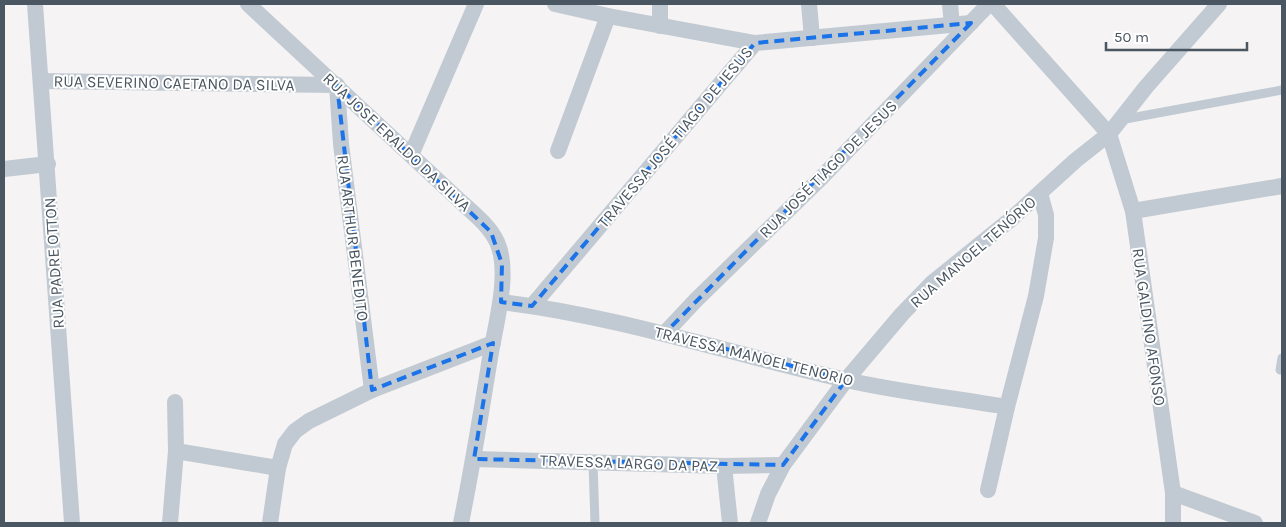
<svg xmlns="http://www.w3.org/2000/svg" width="1286" height="527" font-family="Karla,sans-serif">
<style>
.lines{fill:none;stroke-linecap:round;stroke-linejoin:round}
.lane{stroke:#c1cad2;stroke-width:9}
.street{stroke:#c1cad2;stroke-width:16}
.marked{fill:none;stroke:#1a73e8;stroke-width:4;stroke-dasharray:10 6;stroke-linejoin:round}
.labels{text-anchor:middle;dominant-baseline:central;stroke-width:4;stroke-linejoin:round;paint-order:stroke}
.street-label{font-size:16px;fill:#4a5661;stroke:#fff}
</style>
<rect width="100%" height="100%" fill="#f5f3f3"/>
<g class="lines">
<!-- lane -->
<g class="lane">
<path d="M1120,120L1282,90"/>
<path d="M1280,370L1282,358"/>
<path d="M593,463L595,523"/>
</g>
<!-- street -->
<g class="street">
<path d="M35,4L72,523"/>
<path d="M248,4L459,200C472,212 489,225 497,242C511,272 495,326 490,358C481,414 472,468 461,523"/>
<path d="M555,4L608,16L755,43"/>
<path d="M660,4V26"/>
<path d="M809,4L812,38"/>
<path d="M950,4L952,25"/>
<path d="M993,4L1109,134L1133,211L1173,493V523"/>
<path d="M41,81L337,85L341,144L372,390"/>
<path d="M558,151L608,16"/>
<path d="M411,155L476,4"/>
<path d="M4,169L48,164"/>
<path d="M1133,211L1282,186"/>
<path d="M501,302C618,316 731,354 846,380C899,392 954,398 1007,407"/>
<path d="M532,306L755,43L971,23"/>
<path d="M665,333L696,300L822,177L989,4"/>
<path d="M176,451L278,468"/>
<path d="M474,459L724,466L783,465"/>
<path d="M724,466L730,523"/>
<path d="M988,490L1007,407L1036,296L1046,238V215L1040,193"/>
<path d="M1173,493L1255,523"/>
<path d="M170,523L176,451L175,402"/>
<path d="M270,523L278,468L285,444L295,431L309,421L372,390L493,343"/>
<path d="M758,523L768,494L783,465L846,380L902,314L932,283L1010,220L1076,160L1109,134L1146,87L1219,4"/>
</g>
</g>
<!-- marked area -->
<path class="marked" d="M971,23L665,333L846,380L783,465L474,459L493,343L372,390L337,85L491,232L502,264L501,302L532,306L755,43Z"/>
<g class="labels">
<!-- street labels -->
<g class="street-label">
<text transform="translate(174 83) rotate(1)">RUA SEVERINO CAETANO DA SILVA</text>
<text transform="translate(675 137) rotate(-50)">TRAVESSA JOSÉ TIAGO DE JESUS</text>
<text transform="translate(397 142) rotate(43)">RUA JOSE ERALDO DA SILVA</text>
<text transform="translate(828 169) rotate(-45)">RUA JOSÉ TIAGO DE JESUS</text>
<text transform="translate(353 238) rotate(83)">RUA ARTHUR BENEDITO</text>
<text transform="translate(973 252) rotate(-41)">RUA MANOEL TENÓRIO</text>
<text transform="translate(54 263) rotate(-94)">RUA PADRE OTTON</text>
<text transform="translate(1149 327) rotate(82)">RUA GALDINO AFONSO</text>
<text transform="translate(754 356) rotate(14)">TRAVESSA MANOEL TENORIO</text>
<text transform="translate(629 463) rotate(2)">TRAVESSA LARGO DA PAZ</text>
</g>
</g>
<!-- border -->
<rect width="1286" height="527" fill="none" stroke="#4a5661" stroke-width="10"/>
<!-- scale -->
<path d="M1106 42v8h141v-8" fill="none" stroke="#4a5661" stroke-width="2.5"/>
<text x="1114" y="42" font-size="15" fill="#4a5661" stroke="#ffffff" stroke-width="4" paint-order="stroke">50 m</text>
</svg>
